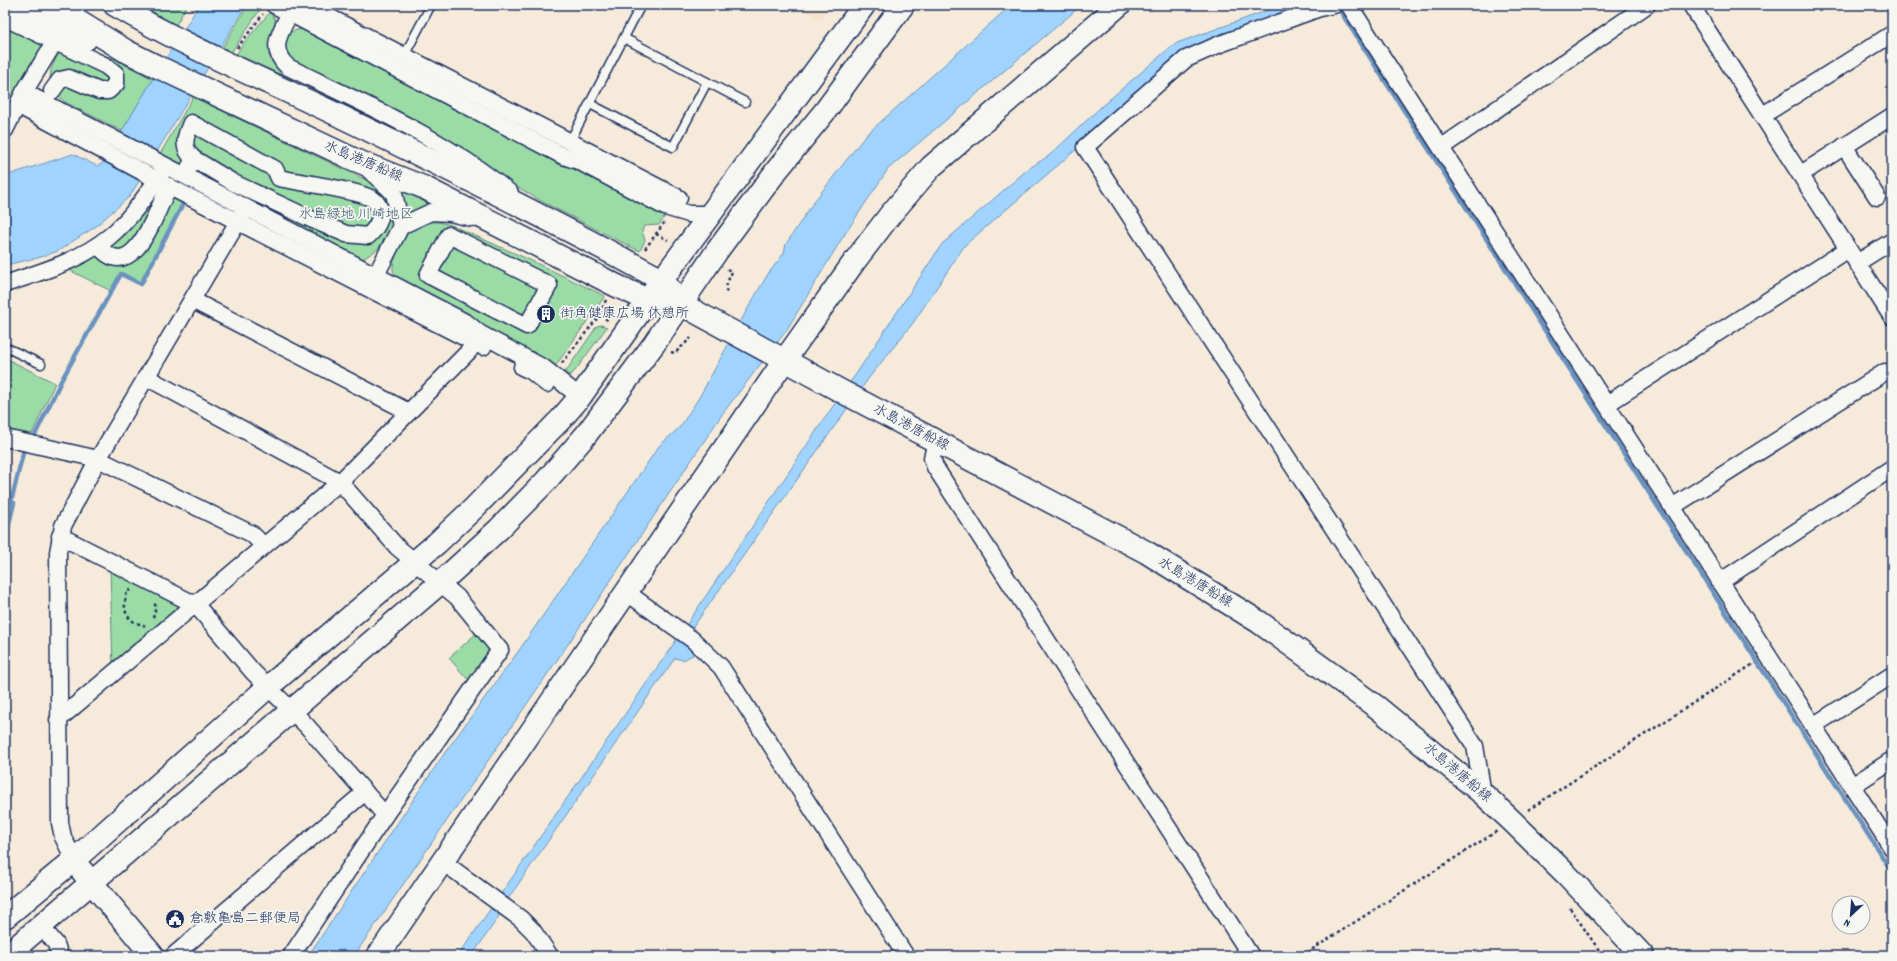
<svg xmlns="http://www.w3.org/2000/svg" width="1897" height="961" font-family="Dekko,'Klee One',sans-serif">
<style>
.built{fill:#f6e3cb}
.green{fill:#9bdca6;stroke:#5b8682}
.water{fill:#a0d4fe;stroke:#6b92be}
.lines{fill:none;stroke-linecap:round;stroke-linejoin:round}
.stream{stroke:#6b92be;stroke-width:4.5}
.street-tunnel{stroke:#cac5c2;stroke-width:16;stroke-dasharray:16 8;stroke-linecap:butt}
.lane-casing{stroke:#1b2f5e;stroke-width:11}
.street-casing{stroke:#1b2f5e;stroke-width:19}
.secondary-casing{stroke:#1b2f5e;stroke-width:25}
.path{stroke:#1b2f5e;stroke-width:2.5;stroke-dasharray:3 3;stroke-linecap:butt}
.lane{stroke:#f6f6f2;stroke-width:8}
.street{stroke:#f6f6f2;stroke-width:16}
.secondary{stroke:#f6f6f2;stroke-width:22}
.labels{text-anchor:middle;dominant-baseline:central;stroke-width:3.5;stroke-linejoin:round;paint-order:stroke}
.street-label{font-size:14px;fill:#1b2f5e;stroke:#f6f6f2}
.park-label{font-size:14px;fill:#3b5a70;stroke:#f6f6f2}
.poi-label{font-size:14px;fill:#1b2f5e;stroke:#f6f6f2;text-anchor:start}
</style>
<rect width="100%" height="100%" fill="#f6ebdb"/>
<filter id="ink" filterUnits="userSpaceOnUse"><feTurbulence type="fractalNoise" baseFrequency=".025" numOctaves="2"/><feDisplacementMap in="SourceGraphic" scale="8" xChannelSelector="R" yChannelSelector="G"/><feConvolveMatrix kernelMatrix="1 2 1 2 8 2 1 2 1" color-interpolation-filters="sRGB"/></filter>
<g filter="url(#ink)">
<!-- built -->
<path class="built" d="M796,5H831L821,20Z"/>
<!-- green -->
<g class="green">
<path d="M5,5H71L28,67L5,118Z"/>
<path d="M140,5H187L176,25Z"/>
<path d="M248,5H255L261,8L231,53L222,48Z"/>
<path d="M270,12L275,19L284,72L295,81L236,55L242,45Z"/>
<path d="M301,29L561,165L579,167L667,213L659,225L644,226L642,231L645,240L640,251L631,247L541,201L509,182L421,124L379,102L296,64L287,55L284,42L290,32Z"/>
<path d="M77,44L114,59L153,79L122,131L65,102L59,96L58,91L67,85C79,89 107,106 117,95C119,93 121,89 122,86Z"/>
<path d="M59,52L101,70L111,79L107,86L56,76L50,79L51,69Z"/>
<path d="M193,97L381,187L389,198L395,221L378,249L363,259L160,154Z"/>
<path d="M159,188L184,201L141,283L120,273L111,291L65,268Z"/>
<path d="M397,188L435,207L405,221C408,207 405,199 397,188Z"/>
<path d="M426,222H438L451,225L532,261L605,296L554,368L486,332L474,317L400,280C397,277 393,274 393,270C391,262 404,238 409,232C414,227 420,224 426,222Z"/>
<path d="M601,325L607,327L575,371L571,375L564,374L597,326Z"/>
<path d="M5,358L55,383L32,434L5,429Z"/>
<path d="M110,568L179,604V610L113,667Z"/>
<path d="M479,631L492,648L471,683L449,658Z"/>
</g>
<!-- water -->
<g class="water">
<path d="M199,5H246L130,196L95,227L58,251L38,258L5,265V176L73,154L97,166L103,163L153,79Z"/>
<path d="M1011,5H1082L888,169L841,240L786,331L723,413L577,631L354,956H308L444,754L520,649L659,446L680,427L700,396L748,308L768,274L784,253L786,244L813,203L866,135Z"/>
<path d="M1283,5H1315L1210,42L1079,147L965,245L913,323L868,379L691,630L693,655L683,660L675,658L510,896L497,919L472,956H458L677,639L829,412L856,374L942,244L1028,169L1050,155L1103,105L1166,51L1177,43Z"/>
</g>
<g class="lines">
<!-- stream -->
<g class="stream">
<path d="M1337,6L1892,872"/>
<path d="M34,437L61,381L121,274L141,284L184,202"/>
<path d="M5,500L14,503L8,528L5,527"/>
<path d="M11,502L24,449"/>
<path d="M5,800L6,876"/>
</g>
<!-- street-tunnel -->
<path class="street-tunnel" d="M65,27L81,5"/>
<defs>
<g id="lane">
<path d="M624,38L707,82"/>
<path d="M404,56L431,5"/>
<path d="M590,104L673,147L707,82L745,102"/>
<path d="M569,143L641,5"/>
<path d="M5,347L41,364"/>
</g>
<g id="street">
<path d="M274,5L563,156L578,161L665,207L689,214H711"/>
<path d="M306,5L679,198"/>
<path d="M1334,5L1320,8L1220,44L1186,59L1085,147L1475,746L1483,794"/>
<path d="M1349,5L1892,848"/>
<path d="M1691,5L1892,317"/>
<path d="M290,13C280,33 268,49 288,67C364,104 444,138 510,193"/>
<path d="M5,18L106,66L116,74V84L108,91H99L69,78L60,80L52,91"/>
<path d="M51,48L24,92L467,323L479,333L544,368L580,397"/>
<path d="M23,108L150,176"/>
<path d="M1763,115L1892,34"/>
<path d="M5,130L23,94"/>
<path d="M1844,146L1877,197"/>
<path d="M1442,147L1647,5"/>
<path d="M189,168L194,159L234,183L313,220L346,234L368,236C378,227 386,213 375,201C366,191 296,182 279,178L275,169L191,123C185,137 181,148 194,159"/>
<path d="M369,170L394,193L401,226L431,212L450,213L471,218"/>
<path d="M1801,174L1892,116"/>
<path d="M164,184L483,347"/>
<path d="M449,235L549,285L527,326L428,275Z"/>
<path d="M98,245C133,289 157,209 169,186"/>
<path d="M1857,263L1892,241"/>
<path d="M376,275L401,226"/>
<path d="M5,284C41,272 80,261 110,236C132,218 149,191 165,168"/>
<path d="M192,300L409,412"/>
<path d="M522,367L531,371L547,384"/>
<path d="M146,377L340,482L397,547L457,597L500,650L385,815L291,956"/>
<path d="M1607,404L1848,249"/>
<path d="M5,438L98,459L252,534L264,546"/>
<path d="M936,441L932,458L935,467L1251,956"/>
<path d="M1672,507L1885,372"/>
<path d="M60,536L196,605L253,672L306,725L385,815"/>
<path d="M1720,582L1892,468"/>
<path d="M626,592L693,640L721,667L906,956"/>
<path d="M58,720L340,482L469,351L479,333"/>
<path d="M1813,726L1892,675"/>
<path d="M1852,786L1892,760"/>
<path d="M74,860L63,837L60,823L58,552L63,526L98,459L246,208"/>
<path d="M443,862L521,919L533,931L550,956"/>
<path d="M41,926L56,944L60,956"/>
<path d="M173,956L365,792"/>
</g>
<g id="secondary">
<path d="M6,5L73,35L86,39"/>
<path d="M51,5L126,51L156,66L355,160L423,187L617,286L648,300L681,304L839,390L1146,552L1259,622L1378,708L1483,794L1512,821L1567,875L1643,956"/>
<path d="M115,5C188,48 267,81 344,118C451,170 558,223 662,280L671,291"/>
<path d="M82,871L153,956"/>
<path d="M5,917L74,860L268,687L437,543L474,508L561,419L580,397L662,280L864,5"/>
<path d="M6,956L440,583L499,529L546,481L585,436L654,344L717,251L777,170L826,110L903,5"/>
<path d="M378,956L784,361L854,262L890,215L931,167L1119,5"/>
</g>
</defs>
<!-- lane casing -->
<use href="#lane" class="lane-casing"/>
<!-- street casing -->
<use href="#street" class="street-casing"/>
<!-- secondary casing -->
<use href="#secondary" class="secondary-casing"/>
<!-- path -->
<g class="path">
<path d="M237,48L263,14"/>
<path d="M656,234L668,240"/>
<path d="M645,249L664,223"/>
<path d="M726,292L727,283L732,272L727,269"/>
<path d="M606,300L599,316L610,321"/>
<path d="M671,352L675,353L691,338"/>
<path d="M562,363L599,316"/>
<path d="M131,590L127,591C124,603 122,616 136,623C139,624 142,624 145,626"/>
<path d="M153,618L156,607L154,602"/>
<path d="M1528,810L1755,663"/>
<path d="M1570,908L1603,956"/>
<path d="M1302,956L1497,831"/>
</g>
<!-- lane -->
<use href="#lane" class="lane"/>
<!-- street -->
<use href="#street" class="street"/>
<!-- secondary -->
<use href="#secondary" class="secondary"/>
</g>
</g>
<!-- icons -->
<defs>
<symbol id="building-disc" viewBox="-11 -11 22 22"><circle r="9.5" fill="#1b2f5e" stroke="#f6f6f2"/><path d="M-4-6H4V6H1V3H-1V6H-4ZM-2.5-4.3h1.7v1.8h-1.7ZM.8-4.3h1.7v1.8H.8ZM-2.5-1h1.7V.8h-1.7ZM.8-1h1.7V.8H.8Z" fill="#fff"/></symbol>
<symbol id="civic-disc" viewBox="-11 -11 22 22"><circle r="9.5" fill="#1b2f5e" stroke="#f6f6f2"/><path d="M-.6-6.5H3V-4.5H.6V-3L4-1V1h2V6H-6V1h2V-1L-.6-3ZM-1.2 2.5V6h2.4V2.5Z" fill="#fff"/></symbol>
</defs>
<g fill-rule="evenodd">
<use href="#building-disc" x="535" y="303" width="22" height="22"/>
<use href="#civic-disc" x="164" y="908" width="22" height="22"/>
</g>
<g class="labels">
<!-- street labels -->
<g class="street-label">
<text transform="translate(363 162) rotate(23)">水島港唐船線</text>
<text transform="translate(911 428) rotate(28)">水島港唐船線</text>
<text transform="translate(1195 583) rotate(31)">水島港唐船線</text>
<text transform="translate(1457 773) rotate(40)">水島港唐船線</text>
</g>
<!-- park labels -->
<g class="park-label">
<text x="356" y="215">水島緑地 川崎地区</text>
</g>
<!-- poi labels -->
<g class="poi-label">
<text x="560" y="314">街角健康広場 休憩所</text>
<text x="189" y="919">倉敷亀島二郵便局</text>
</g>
</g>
<!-- margin -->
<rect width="1897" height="961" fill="none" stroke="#f6f6f2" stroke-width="20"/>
<rect x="10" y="10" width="1877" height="941" fill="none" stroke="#1b2f5e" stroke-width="1.5" filter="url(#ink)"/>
<!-- north arrow -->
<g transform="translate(1851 915) rotate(206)"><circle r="19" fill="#f6f6f2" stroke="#9ea6b7"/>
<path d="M0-3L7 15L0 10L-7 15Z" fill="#1b2f5e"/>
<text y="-6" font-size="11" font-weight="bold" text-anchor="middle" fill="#1b2f5e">N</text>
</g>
</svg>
